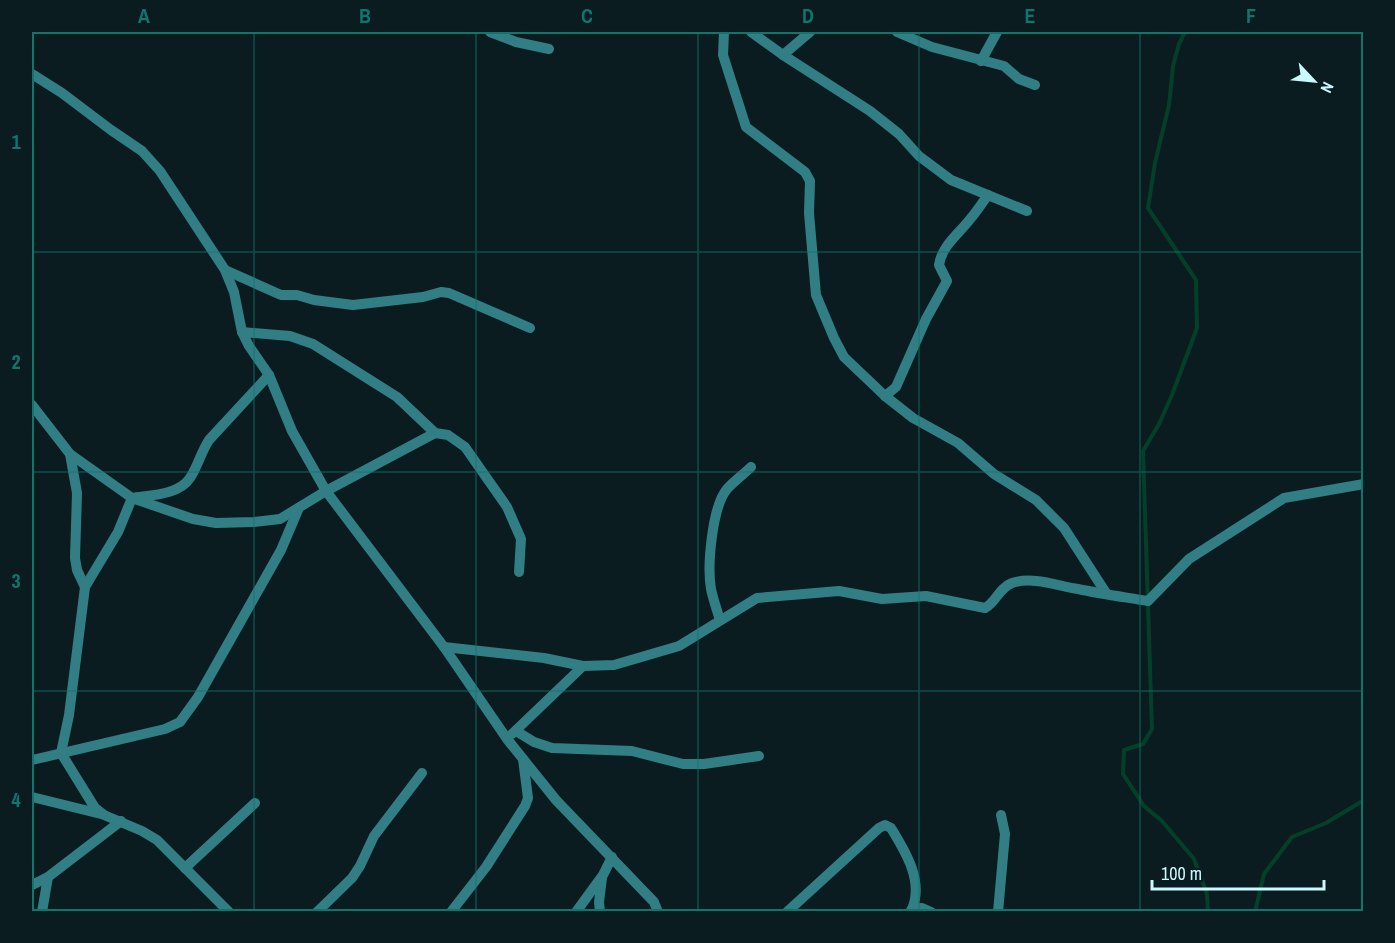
<svg xmlns="http://www.w3.org/2000/svg" width="1395" height="943" font-family="'Archivo Narrow',sans-serif">
<style>
.lines{fill:none;stroke-linecap:round;stroke-linejoin:round}
.stream{stroke:#043f2a;stroke-width:4}
.street{stroke:#317f84;stroke-width:10}
.grid{fill:none;stroke:#0f766e;stroke-width:1.5;stroke-opacity:0.55}
.neatline{fill:none;stroke:#0f766e;stroke-width:2}
.grid-label{font-size:20px;text-anchor:middle;font-weight:bold;fill:#0f766e}
</style>
<rect width="100%" height="100%" fill="#0a1c20"/>
<g class="lines">
<!-- stream -->
<g class="stream">
<path d="M1185,32L1179,44L1173,66L1169,105L1155,163L1148,208L1196,280L1197,328L1172,395L1159,424L1143,451L1152,729L1143,744L1124,750L1123,774L1144,806L1162,821L1194,859L1207,894L1208,912"/>
<path d="M1255,912L1264,874L1292,837L1326,823L1364,800"/>
</g>
<!-- street -->
<g class="street">
<path d="M490,32L516,42L549,49"/>
<path d="M724,32L723,55L746,127L805,172L810,181L809,213L816,295L834,338L844,357L885,396L913,418L958,443L994,474L1036,500L1064,528L1106,593"/>
<path d="M751,32L783,55L870,111L899,134L919,156L951,180L1027,211"/>
<path d="M897,32L932,47L1004,66L1019,79L1035,85"/>
<path d="M783,55L810,32"/>
<path d="M981,61L997,32"/>
<path d="M32,74L62,93L111,130L142,151L160,171L225,270L234,292L242,332L249,346L269,375L292,431L326,491L444,647L507,739L556,800L654,902L658,912"/>
<path d="M225,270L281,295H297L314,300L353,305L423,297L441,292L449,293L530,328"/>
<path d="M242,332L290,336L313,344L397,397L435,433"/>
<path d="M885,396L896,387L926,319L947,281L939,265C942,245 959,234 971,218C977,211 982,203 988,195"/>
<path d="M32,405L70,454L132,498L193,519L216,523L254,522L280,519L326,491L435,433L448,435L465,447L507,507L521,539L519,572"/>
<path d="M70,454L77,493L75,558L77,570L85,587"/>
<path d="M720,620C717,610 713,599 711,589C707,566 712,507 727,489C734,481 744,474 751,467"/>
<path d="M444,647L544,658L583,666L614,665L679,646L757,598L839,591L882,599L926,596L985,608C996,602 999,588 1012,583C1033,576 1058,586 1078,589C1101,594 1124,597 1148,601L1189,559L1284,498L1364,484"/>
<path d="M516,731L534,742L552,748L632,751L683,764H704L759,756"/>
<path d="M512,734L583,666"/>
<path d="M32,760L165,729L180,722L198,697L281,550L298,510"/>
<path d="M32,797L101,814"/>
<path d="M185,868L255,803"/>
<path d="M32,885L48,877L121,821"/>
<path d="M42,912L48,877"/>
<path d="M229,912L157,840L142,831L104,815L95,808L61,753L69,715L85,587L118,532L132,498C150,495 179,495 190,478C198,466 201,452 209,440L269,375"/>
<path d="M317,912L352,878L360,866L374,836L422,773"/>
<path d="M451,912L486,867L525,806L528,798L523,759"/>
<path d="M576,912L603,875L612,857"/>
<path d="M600,912L599,902L602,878"/>
<path d="M787,912L879,828L885,825L891,828C905,851 924,881 912,909"/>
<path d="M910,912L912,909L922,908L931,912"/>
<path d="M998,912L1005,834L1001,815"/>
</g>
</g>
<!-- grid -->
<path class="grid" d="M254,32V912M476,32V912M698,32V912M919,32V912M1140,32V912M32,252H1364M32,472H1364M32,691H1364"/>
<!-- border -->
<rect width="1395" height="943" fill="none" stroke="#0a1c20" stroke-width="66"/>
<!-- north arrow -->
<g transform="translate(1314 81) rotate(116)" stroke="#0a1c20" stroke-width="4.5" paint-order="stroke">
<path d="M0-4.5L10 22L0 15L-10 22Z" fill="#c9f8ff"/>
<text y="-9" font-size="16" font-weight="bold" text-anchor="middle" fill="#c9f8ff">N</text>
</g>
<!-- scale -->
<path d="M1152 880v9h172v-9" fill="none" stroke="#c9f8ff" stroke-width="3"/>
<text x="1161" y="880" font-size="18" fill="#c9f8ff" stroke="#0a1c20" stroke-width="4.5" paint-order="stroke">100 m</text>
<rect x="33" y="33" width="1329" height="877" class="neatline"/>
<g class="grid-label">
<text x="144" y="23">A</text>
<text x="365" y="23">B</text>
<text x="587" y="23">C</text>
<text x="808" y="23">D</text>
<text x="1030" y="23">E</text>
<text x="1251" y="23">F</text>
<text x="16" y="149">1</text>
<text x="16" y="369">2</text>
<text x="16" y="588">3</text>
<text x="16" y="807">4</text>
</g>
</svg>
